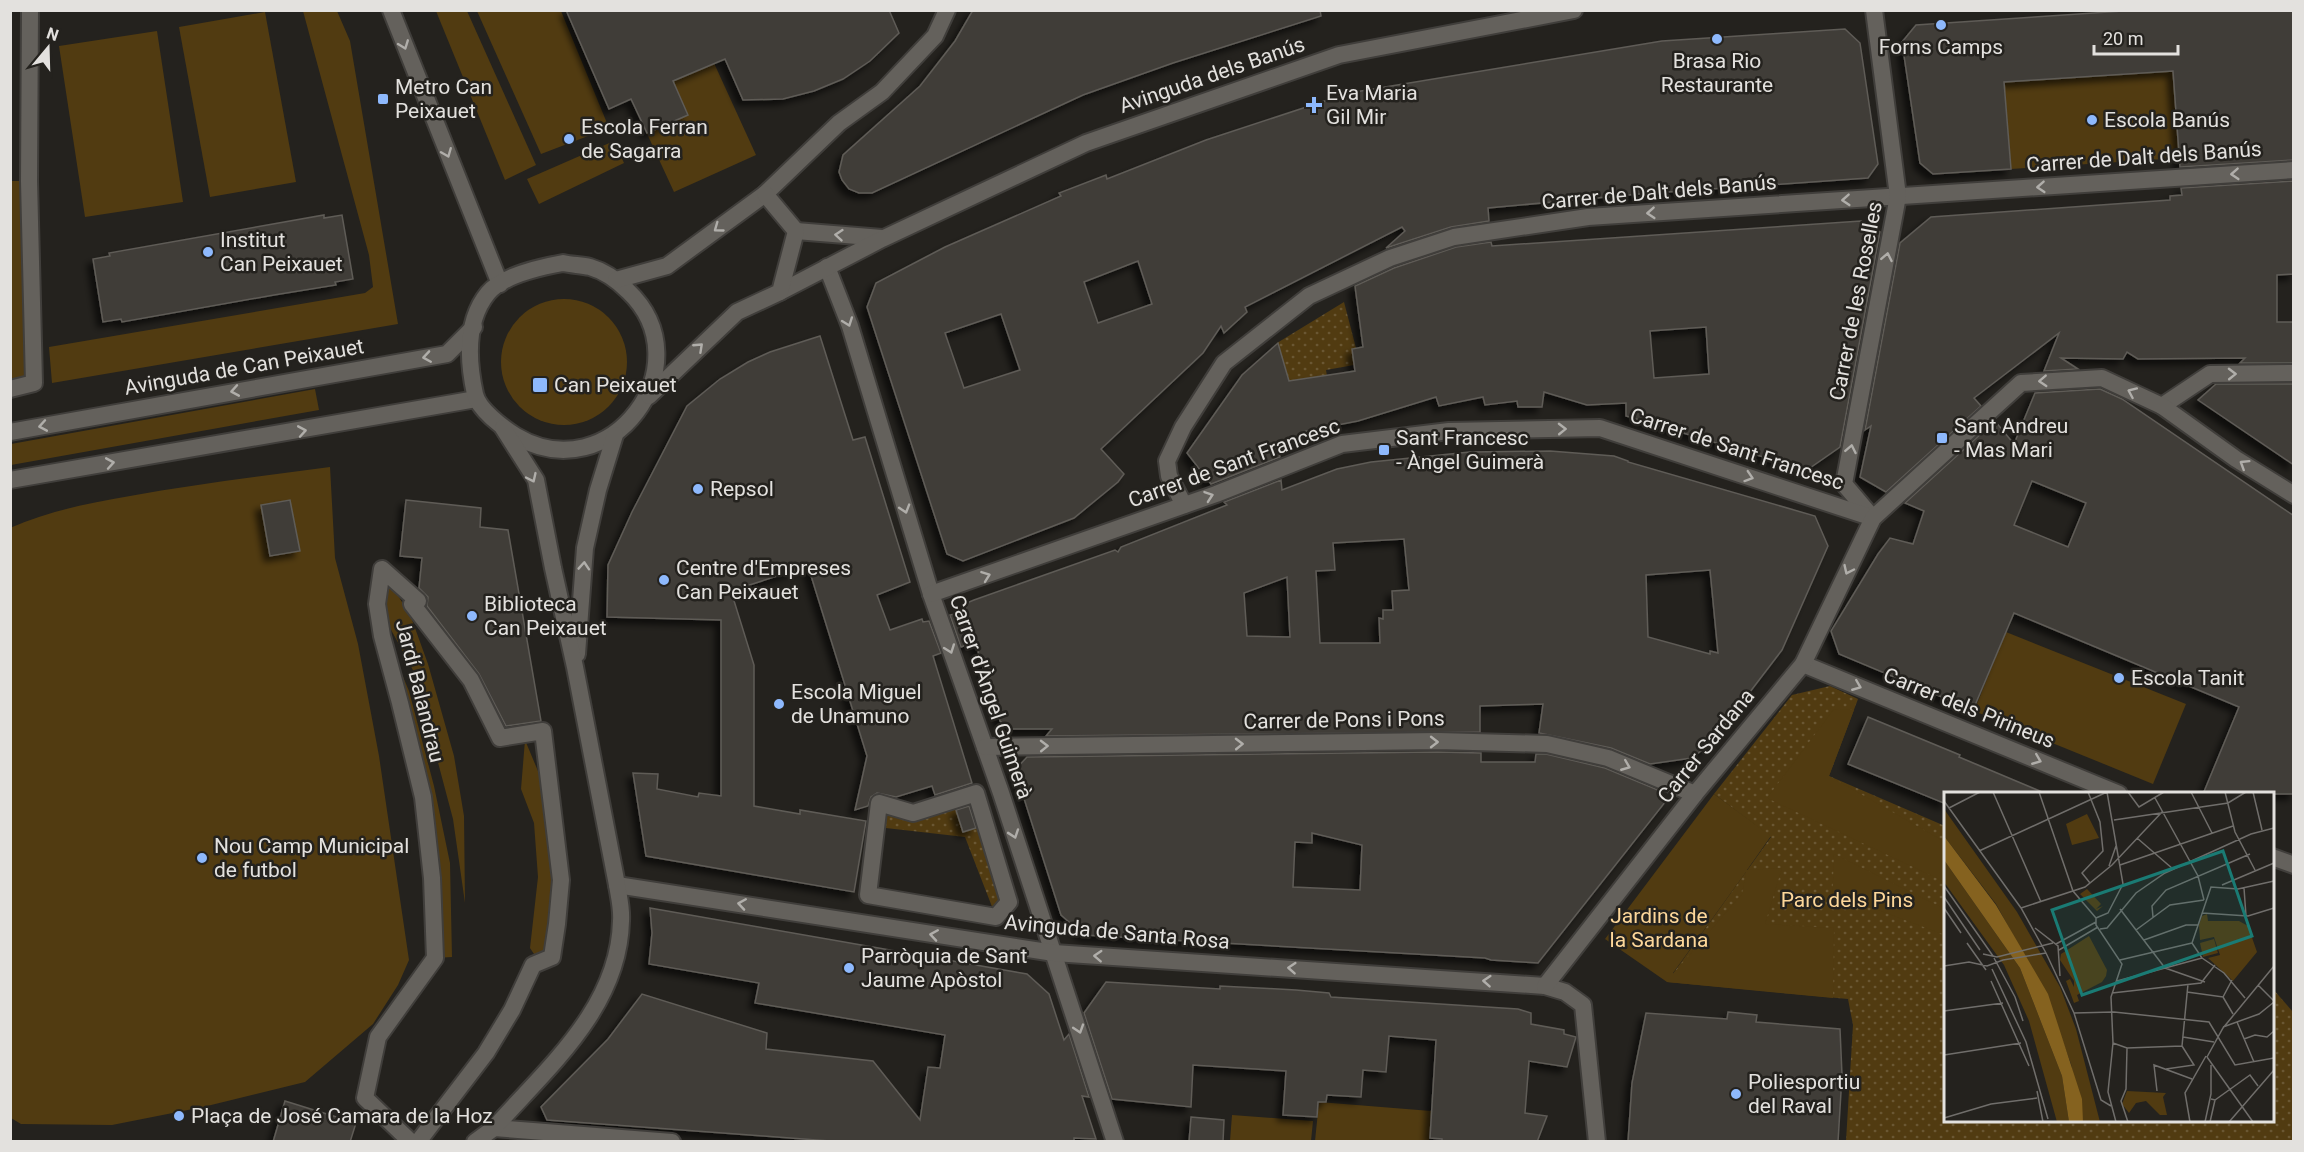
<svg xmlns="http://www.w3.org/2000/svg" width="2304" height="1152" font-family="Roboto,sans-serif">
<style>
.grass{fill:url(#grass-dots)}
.garden{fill:#513b11;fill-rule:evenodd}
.building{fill:#403d39;stroke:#5f5c57;stroke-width:1.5;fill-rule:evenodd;filter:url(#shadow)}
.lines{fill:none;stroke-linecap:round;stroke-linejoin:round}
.pedestrian-casing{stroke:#403e3b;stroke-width:20}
.minor-casing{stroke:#403e3b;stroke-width:20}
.tertiary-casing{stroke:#403e3b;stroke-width:20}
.pedestrian{stroke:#64615c;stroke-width:16}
.minor{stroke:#64615c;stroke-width:16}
.tertiary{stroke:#64615c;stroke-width:16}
.oneway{stroke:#b0aeaa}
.poi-dot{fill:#8eb9fd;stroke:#24221e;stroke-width:2}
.labels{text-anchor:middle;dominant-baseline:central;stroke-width:5;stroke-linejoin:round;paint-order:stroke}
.poi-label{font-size:21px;fill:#e3e1de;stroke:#24221e;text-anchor:start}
.street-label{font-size:21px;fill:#e3e1de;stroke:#24221e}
.park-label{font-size:21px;fill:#fdd79a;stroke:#24221e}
.inset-road{fill:none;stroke:#706e6b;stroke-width:1.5}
.view{fill:#1a7b74;fill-opacity:0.15;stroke:#1a7b74;stroke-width:3}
.inset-edge{fill:none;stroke:#e3e1de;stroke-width:3}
</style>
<defs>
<pattern id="grass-dots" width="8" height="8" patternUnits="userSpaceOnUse" patternTransform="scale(1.5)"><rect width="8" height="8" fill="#513b11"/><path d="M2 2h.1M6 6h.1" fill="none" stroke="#6a5733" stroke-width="1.8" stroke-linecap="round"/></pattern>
<filter id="shadow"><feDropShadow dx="-5.5" dy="5.5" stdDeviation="3" flood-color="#0009"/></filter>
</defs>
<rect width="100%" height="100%" fill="#24221e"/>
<!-- grass -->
<g class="grass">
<path d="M1344,302L1356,348L1352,349L1354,365L1326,370L1335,425L1307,436L1277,343Z"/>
<path d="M1830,686L1858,699L1829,776L1945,826L1946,1120H2272L2273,989L2293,1012V1141H1846L1853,1025L1848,999L1667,982L1771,837L1714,794L1792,695Z"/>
<path d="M952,800L964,832L985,824L1009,902L996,917L965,837L877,827L879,803L913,813Z"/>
</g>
<!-- garden -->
<g class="garden">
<path d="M303,11H337L350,41L398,324L52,383L49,347L365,293L373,287L369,255Z"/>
<path d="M436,11H467L536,165L505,180Z"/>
<path d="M477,11H561L609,128L541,154Z"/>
<path d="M265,12L296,182L210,197L179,27Z"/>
<path d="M157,31L183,202L85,217L59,46Z"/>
<path d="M714,63L756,155L674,192L631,99Z"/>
<path d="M2174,71L2179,158L2011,169L2004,81Z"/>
<path d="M614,141L624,163L539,204L527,179Z"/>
<path d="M10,181H29L34,383L10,388Z"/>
<circle cx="564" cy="362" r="63"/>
<path d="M315,389L319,410L11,465V444Z"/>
<path d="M330,467L335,558L358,644L379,756L409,960L398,985L373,1024L305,1082L203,1107L112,1125L21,1124L11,1118L10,528C48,511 90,503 130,496C196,484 263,476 330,467Z"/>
<path d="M382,569L411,617L428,664L454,756L464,816L465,903L453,819L414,672L377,604Z"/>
<path d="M2006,632L2186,704L2153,784L1974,711Z"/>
<path d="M386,636L409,691L434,786L450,863L452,957L435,958L432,878Z"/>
<path d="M1834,709L1854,710L1829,776L1945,842V882L1767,798Z"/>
<path d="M525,740L548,795L555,821L552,957H536L530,948L538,877L534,823L521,789Z"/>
<path d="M1714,794L1771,836L1747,870L1782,868L1765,924L1834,928L1833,998L1667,982L1605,939ZM1746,872L1742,894L1673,974V973Z"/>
<path d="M1834,854L1945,909V935L1865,905L1832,906Z"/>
<path d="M1319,1102L1431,1111L1429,1141H1315Z"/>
<path d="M1232,1115L1313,1121L1311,1141H1230Z"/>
</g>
<!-- building -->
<g class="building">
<path d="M566,10H889L899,33L870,61L843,79L814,91L783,99L743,100L725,59L673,81L688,115L647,133L631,99L609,109Z"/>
<path d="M973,10H1320L1321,16L1173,63L1083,95L872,193H859L849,189L842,180L839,172L843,155L920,86L955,41Z"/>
<path d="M2138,10H2294V160L2180,167L2173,71L2004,82L2011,169L1933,174L1920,163L1902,42L1916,25Z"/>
<path d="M1845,29L1860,43L1878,164L1868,178L1639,194L1488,208L1489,221L1451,227L1386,248L1405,231L1402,227L1245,307L1247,312L1224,333L1221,326L1203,353L1101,449L1124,474L1118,482L1074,518L963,561L947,554L867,307L876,283L945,247L1061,196L1059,193L1106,175L1107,179L1206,140L1349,93L1662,41ZM1138,261L1152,304L1098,323L1084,282ZM1001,314L1020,370L964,388L945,333Z"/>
<path d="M2294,181V274L2277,275V322H2294V363H2240L2245,358L2138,359L2127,352L2123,359L2061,358L2078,369L2044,371L2059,333L1974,398L1981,406L1886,492L1860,477L1871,426L1865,430L1900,243L1931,217L2170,200V196L2182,195L2181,188Z"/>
<path d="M324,215V218L342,215L353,279L335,282L336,285L274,295L122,322L121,319L103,322L93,259L110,256L109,253Z"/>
<path d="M1861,221L1880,232L1840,447L1807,470L1626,416V403L1587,405L1544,392L1542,407H1518L1517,401L1485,405L1483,397L1439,406L1436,397L1358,421L1306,431L1307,436L1279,446L1280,457L1211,484L1187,453L1242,375L1278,343L1289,381L1355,371L1352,349L1363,347L1355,286L1394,268L1456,247L1491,242L1492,246ZM1706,327L1709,374L1654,378L1650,331Z"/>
<path d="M820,336L853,440L865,437L910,582L877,595L890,630L922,619L923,622L929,621L941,653L933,656L972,783L935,795L932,786L896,797L877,793L871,797L868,806L855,810L867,756L808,566L731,591L754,665V806L800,814V810L866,821L854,892L646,856L633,773L658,774L657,789L698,797L699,793L721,796V620L607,617L608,565L632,512L687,406L720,379L748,362L770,352Z"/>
<path d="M2216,384H2294V465L2198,400Z"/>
<path d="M2100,389L2122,399L2294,516V794H2203L2239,707L2014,613L1973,710L1839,654L1831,631L1878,554L1890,538L1913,544L1924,511L1905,503L1995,421L2014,444L2035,393ZM2032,481L2086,503L2068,547L2014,525Z"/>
<path d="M1550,451L1614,456L1628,461V462L1815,516L1828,546L1782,650L1711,743L1692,758L1650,764L1611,748L1539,733L1543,704L1480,706V732L1046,736L1052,729H1010L1000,721L975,642L961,647L950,615L964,612L969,602L974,600L1115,550L1118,552L1121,547L1227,505L1224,502L1281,480L1282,490L1337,469L1371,462L1470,452ZM1404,539L1409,590L1392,591L1393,610H1383V619L1379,618L1380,643H1320L1316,571L1335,570L1333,543ZM1710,570L1718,653L1710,651V654L1648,637L1646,575ZM1287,577L1290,637L1247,636L1244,593Z"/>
<path d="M290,500L300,551L270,556L261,505Z"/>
<path d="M406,500L481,508L480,527L508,530L541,721L506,726L479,674L427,606L428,597L419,588L422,558L400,556Z"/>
<path d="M1868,717L1960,755L1959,757L2047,794H1946V804L1848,764Z"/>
<path d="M1438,752L1481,753V762H1535L1536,754H1546L1605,768L1658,790L1666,801L1538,963L1491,960L1485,958L1084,935L1061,915L1015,770L1027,757ZM1312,833L1362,845L1360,890L1293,887L1295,842L1312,843Z"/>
<path d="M969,806L976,828L963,832L956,810Z"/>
<path d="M650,908L1027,974L1049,994L1064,1040L1069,1034L1089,1097L1082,1096L1096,1139L1074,1138V1142H843L547,1120L541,1107L608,1039L642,994L767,1033L766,1049L873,1061L920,1120L928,1067L940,1068L945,1035L755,1003L759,983L649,964L652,933Z"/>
<path d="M1106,982L1220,989V986L1296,990L1329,993L1331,997L1518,1009L1531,1013V1024L1564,1030V1034L1576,1037L1567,1067L1529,1061L1525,1113L1547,1116L1537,1142H1442V1139L1430,1138L1436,1040L1389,1036L1386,1072L1363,1070L1361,1097L1327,1095L1326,1102H1318L1317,1117L1283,1115L1286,1071L1193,1065L1191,1107L1112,1099L1084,1013Z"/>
<path d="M1728,1012L1757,1015L1756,1022L1840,1029L1842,1075L1838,1142H1628L1632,1083L1646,1013L1727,1019Z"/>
<path d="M285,1101L356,1123L350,1142H273Z"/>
<path d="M1191,1117L1224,1120L1223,1142H1189Z"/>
</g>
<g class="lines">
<defs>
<g id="pedestrian">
<path d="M10,389L34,383L29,181L30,10"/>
<path d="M976,793L1009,902L996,917L868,895L879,803L913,813Z"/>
<path d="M411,1142L365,1098L378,1037L435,958L432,878L423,797L400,703L382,636L377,604L382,569L418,601L412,604L471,680L500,738L543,731L561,880L557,924L552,957L533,965L512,1010L486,1053L418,1142"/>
</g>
<g id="minor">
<path d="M391,10L500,284"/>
<path d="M796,231L882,238"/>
<path d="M827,267L850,326L931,594L1001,793L1115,1142"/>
<path d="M780,292L882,239L1086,143L1339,55L1574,10"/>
<path d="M2162,406L2210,374L2294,373"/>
<path d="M10,432L447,354L474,327"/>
<path d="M10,480L476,399"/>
<path d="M1184,505L1169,476L1167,461L1183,427L1224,363L1309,296L1390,258L1454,237L1588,217L2294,170"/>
<path d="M1872,517L1844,484L1898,196L1874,10"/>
<path d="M931,594L1216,494L1342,444L1449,431L1600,428L1873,518"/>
<path d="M1803,664L2119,794"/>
<path d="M985,747L1438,741L1547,744L1608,758L1695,794"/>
<path d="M2272,857L2294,865"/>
<path d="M617,885L1054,953L1545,986L1565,992L1583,1005L1597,1142"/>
<path d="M1545,986L1695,794L1803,664L1873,518L2021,383L2102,378L2162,406L2236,459L2294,495"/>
<path d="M494,1128L672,1142"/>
</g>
<g id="tertiary">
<path d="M563,263C572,265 581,265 590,267C604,271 618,281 628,291C705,364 611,492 516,436C503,428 478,409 475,394C468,362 465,321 488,293C503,275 541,267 563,263Z"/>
<path d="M616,280L667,266L765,194L839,123L882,92L935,36L947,10"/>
<path d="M649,396L737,312L780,292L796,231L765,194"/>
<path d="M577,654L585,548L598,490L615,435"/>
<path d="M475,1142L494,1128C547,1068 619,1008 621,921C622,909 619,897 617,885L575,667L553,568L536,480L503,428"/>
</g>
</defs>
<!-- pedestrian casing -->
<use href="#pedestrian" class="pedestrian-casing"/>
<!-- minor casing -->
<use href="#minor" class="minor-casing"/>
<!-- tertiary casing -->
<use href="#tertiary" class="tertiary-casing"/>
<!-- pedestrian -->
<use href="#pedestrian" class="pedestrian"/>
<!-- minor -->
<use href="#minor" class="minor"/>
<!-- tertiary -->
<use href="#tertiary" class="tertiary"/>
</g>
<!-- one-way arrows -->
<defs><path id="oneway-chevron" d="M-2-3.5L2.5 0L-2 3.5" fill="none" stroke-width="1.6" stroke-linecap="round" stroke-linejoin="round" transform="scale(1.5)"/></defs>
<g class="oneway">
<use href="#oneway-chevron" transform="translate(404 45) rotate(69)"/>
<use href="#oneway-chevron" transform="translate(447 153) rotate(68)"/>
<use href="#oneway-chevron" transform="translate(2235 174) rotate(176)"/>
<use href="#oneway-chevron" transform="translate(2041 187) rotate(176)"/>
<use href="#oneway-chevron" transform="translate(1846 200) rotate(176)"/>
<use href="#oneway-chevron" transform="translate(1651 213) rotate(176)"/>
<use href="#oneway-chevron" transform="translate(718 228) rotate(144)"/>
<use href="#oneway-chevron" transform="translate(839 235) rotate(-175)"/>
<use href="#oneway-chevron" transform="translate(1887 257) rotate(-79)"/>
<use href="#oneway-chevron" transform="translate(848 322) rotate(70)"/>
<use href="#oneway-chevron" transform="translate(699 347) rotate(-43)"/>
<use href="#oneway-chevron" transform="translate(427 357) rotate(171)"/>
<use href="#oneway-chevron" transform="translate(2232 374) rotate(-1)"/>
<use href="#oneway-chevron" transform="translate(2043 381) rotate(177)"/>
<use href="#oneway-chevron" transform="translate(235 391) rotate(170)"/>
<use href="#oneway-chevron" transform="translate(2132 392) rotate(-156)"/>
<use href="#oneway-chevron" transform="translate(43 426) rotate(170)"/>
<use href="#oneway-chevron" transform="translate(1562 429) rotate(-1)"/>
<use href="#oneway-chevron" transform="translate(302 431) rotate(-10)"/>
<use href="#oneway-chevron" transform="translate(1851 449) rotate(-79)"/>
<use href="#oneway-chevron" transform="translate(110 463) rotate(-10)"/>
<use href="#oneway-chevron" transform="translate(2244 464) rotate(-148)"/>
<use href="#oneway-chevron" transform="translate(1749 477) rotate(18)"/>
<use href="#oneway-chevron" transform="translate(532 478) rotate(65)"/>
<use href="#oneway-chevron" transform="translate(1209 496) rotate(-19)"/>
<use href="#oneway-chevron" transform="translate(905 509) rotate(73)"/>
<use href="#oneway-chevron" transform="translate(584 566) rotate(-86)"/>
<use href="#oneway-chevron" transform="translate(1848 570) rotate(115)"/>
<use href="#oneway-chevron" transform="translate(986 576) rotate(-20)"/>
<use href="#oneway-chevron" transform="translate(950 649) rotate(70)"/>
<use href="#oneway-chevron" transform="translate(1857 686) rotate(22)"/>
<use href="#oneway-chevron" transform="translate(1434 742)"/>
<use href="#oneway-chevron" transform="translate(1239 744) rotate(-1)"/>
<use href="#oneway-chevron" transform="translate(1044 746) rotate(-1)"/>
<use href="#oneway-chevron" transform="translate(2037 760) rotate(22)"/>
<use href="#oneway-chevron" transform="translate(1626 766) rotate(22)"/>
<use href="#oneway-chevron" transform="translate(1014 834) rotate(71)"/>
<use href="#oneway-chevron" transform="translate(742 904) rotate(-171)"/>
<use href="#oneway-chevron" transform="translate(934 935) rotate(-171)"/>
<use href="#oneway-chevron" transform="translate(1098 956) rotate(-177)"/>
<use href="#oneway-chevron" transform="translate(1292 968) rotate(-176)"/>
<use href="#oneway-chevron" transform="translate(1487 981) rotate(-176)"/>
<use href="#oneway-chevron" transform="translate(1079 1029) rotate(72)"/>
</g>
<!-- markers -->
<g class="poi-dot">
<circle cx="1941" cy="25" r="6"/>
<circle cx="1717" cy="39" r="6"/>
<rect x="377" y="93" width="12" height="12" rx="3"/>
<path d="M1311 96h6v6h6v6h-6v6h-6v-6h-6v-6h6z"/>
<circle cx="2092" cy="120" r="6"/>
<circle cx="569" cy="139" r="6"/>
<circle cx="208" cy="252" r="6"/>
<rect x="532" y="377" width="16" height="16" rx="3"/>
<rect x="1936" y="432" width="12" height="12" rx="3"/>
<rect x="1378" y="444" width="12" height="12" rx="3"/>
<circle cx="698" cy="489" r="6"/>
<circle cx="664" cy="580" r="6"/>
<circle cx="472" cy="616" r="6"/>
<circle cx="2119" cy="678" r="6"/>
<circle cx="779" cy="704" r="6"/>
<circle cx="202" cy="858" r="6"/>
<circle cx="849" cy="968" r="6"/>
<circle cx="1736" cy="1094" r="6"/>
<circle cx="179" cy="1116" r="6"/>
</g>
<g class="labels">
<!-- poi labels -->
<g class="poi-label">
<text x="1941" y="47" text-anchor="middle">Forns Camps</text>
<text x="1717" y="61" text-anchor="middle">Brasa Rio<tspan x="1717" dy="24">Restaurante</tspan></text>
<text x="395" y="87">Metro Can<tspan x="395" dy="24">Peixauet</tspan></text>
<text x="1326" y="93">Eva Maria<tspan x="1326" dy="24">Gil Mir</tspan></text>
<text x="2104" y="120">Escola Banús</text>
<text x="581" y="127">Escola Ferran<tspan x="581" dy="24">de Sagarra</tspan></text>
<text x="220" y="240">Institut<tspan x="220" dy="24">Can Peixauet</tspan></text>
<text x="554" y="385">Can Peixauet</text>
<text x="1954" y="426">Sant Andreu<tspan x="1954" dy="24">- Mas Mari</tspan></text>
<text x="1396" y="438">Sant Francesc<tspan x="1396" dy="24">- Àngel Guimerà</tspan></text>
<text x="710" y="489">Repsol</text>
<text x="676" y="568">Centre d'Empreses<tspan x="676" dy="24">Can Peixauet</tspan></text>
<text x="484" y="604">Biblioteca<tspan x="484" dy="24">Can Peixauet</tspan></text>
<text x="2131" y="678">Escola Tanit</text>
<text x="791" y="692">Escola Miguel<tspan x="791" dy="24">de Unamuno</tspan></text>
<text x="214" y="846">Nou Camp Municipal<tspan x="214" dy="24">de futbol</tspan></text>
<text x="861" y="956">Parròquia de Sant<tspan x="861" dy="24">Jaume Apòstol</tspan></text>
<text x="1748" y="1082">Poliesportiu<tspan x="1748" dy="24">del Raval</tspan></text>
<text x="191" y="1116">Plaça de José Camara de la Hoz</text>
</g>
<!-- street labels -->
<g class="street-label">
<text transform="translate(1212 75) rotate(-19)">Avinguda dels Banús</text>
<text transform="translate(2144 157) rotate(-4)">Carrer de Dalt dels Banús</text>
<text transform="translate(1659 192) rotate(-5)">Carrer de Dalt dels Banús</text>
<text transform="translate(1856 301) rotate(-79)">Carrer de les Roselles</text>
<text transform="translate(244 367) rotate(-10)">Avinguda de Can Peixauet</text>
<text transform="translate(1737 449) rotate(18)">Carrer de Sant Francesc</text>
<text transform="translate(1234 463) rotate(-20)">Carrer de Sant Francesc</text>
<text transform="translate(420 691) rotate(76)">Jardí Balandrau</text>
<text transform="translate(991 697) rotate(71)">Carrer d'Àngel Guimerà</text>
<text transform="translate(1969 708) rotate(22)">Carrer dels Pirineus</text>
<text transform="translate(1344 720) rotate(-1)">Carrer de Pons i Pons</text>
<text transform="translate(1706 746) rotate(-51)">Carrer Sardana</text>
<text transform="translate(1117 932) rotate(5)">Avinguda de Santa Rosa</text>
</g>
<!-- park labels -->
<g class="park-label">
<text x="1847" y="900">Parc dels Pins</text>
<text x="1659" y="916">Jardins de<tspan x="1659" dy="24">la Sardana</tspan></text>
</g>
</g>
<!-- overview -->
<g transform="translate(1944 792)">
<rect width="330" height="330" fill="#24221e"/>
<path d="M0,17L73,120L116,195L132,237L156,330H139L127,272L102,203L52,112L0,44ZM143,22L155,46L128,53L122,32ZM0,68L76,176L118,284L125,330H113L85,229L60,173L0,90ZM263,122L264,129H295L304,134L313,160L289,189L264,166L276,163L270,145L256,148L255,133L258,124ZM183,299L222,301L219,305L223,323H216L202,309L192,311L185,321L178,312Z" fill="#513b11"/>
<path d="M143,97L157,112L152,117L159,114L153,119L136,102ZM145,144L163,178L162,184L158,190L133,203L135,209L130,211L122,189L126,187L130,195V189L116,168L117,162ZM270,147L274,161L259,165L256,151Z" fill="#513b11"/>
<path d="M0,44L52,113L104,202L138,307L139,330H125L118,284L76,176L0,68Z" fill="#85621f"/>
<path class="inset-road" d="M49,0L97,110M95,0L129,99L152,126M144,0L156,30L159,59L138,81L146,91M184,0L195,15L220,0M247,0L268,41M281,0L291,40L311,78M309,0L318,38M211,6L254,84L260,108M0,9L77,116L102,161L130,221L157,308L167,314M5,16L36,0M170,28L284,11L302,0M193,46L229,77M35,59L163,0M176,73L289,34M165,74L172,54M278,93L330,71M0,94L49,164M300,96L302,124M0,105L36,158M0,116L17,141M77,116L141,95L168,73L218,20M176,117L221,176M258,121L304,124L330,116M209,125L208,114L222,98L306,62M152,126V133L178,172L167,205L169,251L164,300L172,330M152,126L164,121L179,92L163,0M91,136L114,154L116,184M156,137L163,136L192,101L221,81L307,42L330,36M192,138L226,113L260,108M200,148L242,133H254M23,151L42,178M248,151L267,95L294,97L330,89M248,151L258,166M112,152L152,130M115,158L154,135M39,162L53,165L109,151M50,166L71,205L79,229M258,166L280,181L301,206M176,168L248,151M0,174L25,170L43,174L59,168L102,161M221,176L261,190M48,177L82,250L104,327M47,189L85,274M173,189L258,166M314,193L330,209M243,200L279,205L288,188M168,201L257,191L271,173M279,205L289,222M0,219L59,211M130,221L170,220L265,230L291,273L330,266M293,230L310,270M279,235L315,222L330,210M239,245L270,250M300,247L311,243L323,245L330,239M169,251L183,256L238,254M238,254L244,192M183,256L182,297L177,309L184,330M0,263L77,251M263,265L279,236L330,174M263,265L309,330M222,277L250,273L238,254M93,299L99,330M213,299L210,273L248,287M267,307L271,308L306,283L314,294M0,326L47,312L93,306M246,330L241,301L262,264M261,330L267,302V273M266,330L271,308M285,330L330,278"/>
<path class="view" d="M279,59L308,144L138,203L108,118Z"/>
<rect width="330" height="330" class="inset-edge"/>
</g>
<!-- border -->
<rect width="2304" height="1152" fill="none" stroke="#e3e1de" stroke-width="24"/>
<!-- north arrow -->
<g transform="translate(48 48) rotate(19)" stroke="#24221e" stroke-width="4.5" paint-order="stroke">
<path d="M0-4.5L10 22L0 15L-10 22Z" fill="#e3e1de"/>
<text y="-9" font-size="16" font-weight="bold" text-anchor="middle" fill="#e3e1de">N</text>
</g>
<!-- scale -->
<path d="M2094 45v9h84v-9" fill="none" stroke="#e3e1de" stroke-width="3"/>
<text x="2103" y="45" font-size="18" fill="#e3e1de" stroke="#24221e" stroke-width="4.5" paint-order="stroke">20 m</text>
</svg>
